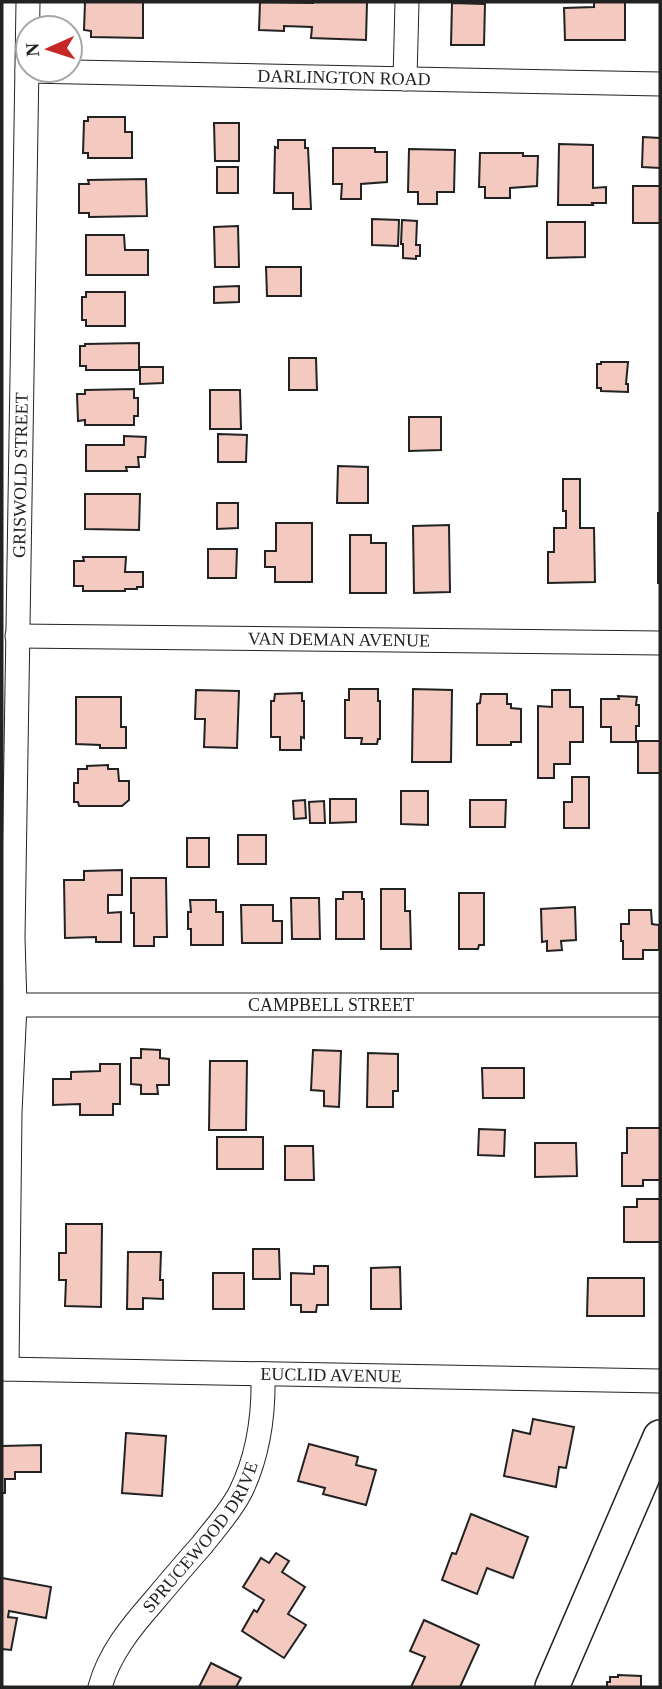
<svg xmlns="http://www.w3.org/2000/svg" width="662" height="1689" font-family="'Times New Roman',serif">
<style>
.building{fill:#f3c9c0;stroke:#222;stroke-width:2}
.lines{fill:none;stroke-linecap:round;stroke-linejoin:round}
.minor-casing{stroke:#222;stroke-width:25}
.secondary-casing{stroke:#222;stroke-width:36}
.minor{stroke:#fff;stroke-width:23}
.secondary{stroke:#fff;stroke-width:33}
.labels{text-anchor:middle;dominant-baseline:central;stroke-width:5;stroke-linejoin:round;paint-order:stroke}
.street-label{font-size:18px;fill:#222;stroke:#fff}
</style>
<rect width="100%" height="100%" fill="#fff"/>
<!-- building -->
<g class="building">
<path d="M85,2H143V38L91,37V31L84,30Z"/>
<path d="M260,2L313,3V2H367L366,40L311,38L312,27L284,26V31L259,30Z"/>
<path d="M594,2H625V40H565L564,8L594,7Z"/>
<path d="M452,3L485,4L484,45H451Z"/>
<path d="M88,117H125V132H132V158H88V153H83L84,121H88Z"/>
<path d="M214,123H239V161H215Z"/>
<path d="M643,137L660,138V168L642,167Z"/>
<path d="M278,140H305V148H308L311,209H293V193H274L275,147L278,148Z"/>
<path d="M559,144L593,145V188L606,187V203H592L593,205H558Z"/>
<path d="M333,148H375V152H387V182L361,184V199H341L342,184H333Z"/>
<path d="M409,149L455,150L454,192H437V204H418V192H408Z"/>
<path d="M480,153H523V156H538L537,186L510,188V198H485V187H479Z"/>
<rect x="217" y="167" width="21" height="26"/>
<path d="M146,179L147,216L89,217V213H79V184H89L88,180Z"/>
<rect x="633" y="186" width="27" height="37"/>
<path d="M372,219L399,220L398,246L372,245Z"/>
<path d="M402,220L417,221L416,245H420V256H416V259L403,258V244H401Z"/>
<path d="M547,222H585V257L547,258Z"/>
<path d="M238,226L239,267H215L214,227Z"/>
<path d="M86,235H124L125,250H148V275H86Z"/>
<path d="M266,267H301V296H267Z"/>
<path d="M239,286V302L214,303V287Z"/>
<path d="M86,292H125V326H86V320H82V297H86Z"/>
<path d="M139,343V370H86V366H80V346H85V344Z"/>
<path d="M289,358H316L317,390H289Z"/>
<path d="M601,362H628L626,384H628V392L601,391V388H597V364H601Z"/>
<path d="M140,367H163V383L140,384Z"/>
<path d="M134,389V398H138V416H134V425H85V420L78,421L77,394H85V390Z"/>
<path d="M210,390H240L241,429H210Z"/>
<path d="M409,417H441V450L409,451Z"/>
<path d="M218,434L247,435L246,462H218Z"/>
<path d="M124,436L146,437L145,457H138L139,467H126L127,471H86V445H124Z"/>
<path d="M338,466L368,467V503H337Z"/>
<path d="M563,479H580V528H594L595,582L548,583V552H554V528H566V511H563Z"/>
<path d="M85,494H140L139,530L85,529Z"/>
<path d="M217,503H238V528L217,529Z"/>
<rect x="658" y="513" width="2" height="70"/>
<path d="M276,523H312V582H275V567H265V551H276Z"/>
<path d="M449,525L450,592L414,593L413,526Z"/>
<path d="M350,535H371V543H386V593H350Z"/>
<path d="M208,549H237L236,578H208Z"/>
<path d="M83,557H126L125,572H143V587H137V589H125V591H83V586H74V561H84Z"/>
<path d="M349,689H378V701H380V739H378L377,744H361L362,738H345V700H349Z"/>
<path d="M413,689L452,690L451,762H412Z"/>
<path d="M196,690L239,691L237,748L204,747L205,719H195Z"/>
<path d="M552,690H570V707H583V742H570V764H554V778H538V706L552,707Z"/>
<path d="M302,693V701H304V738L301,737V750H280V737H271V701H274L275,694Z"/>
<path d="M481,694H507V704H511V708L521,709V742H511V745H477V704L480,703Z"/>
<path d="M618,696L637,697L636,705H639V726H636V742H611V727H601V699H619Z"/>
<path d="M76,697H121V727H126V748H100V745L76,744Z"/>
<rect x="638" y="741" width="22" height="32"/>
<path d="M108,765V769H118L119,781H129V800L122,806H79L78,802H74V783H78V769H87V766Z"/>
<path d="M572,777H589V828H564V802H572Z"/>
<path d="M401,791H428V825L401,824Z"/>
<path d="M330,799H356V822L330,823Z"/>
<path d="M305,800L306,818L294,819L293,801Z"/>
<path d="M470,800H506L505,827H470Z"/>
<path d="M324,801L325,823H310L309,802Z"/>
<rect x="238" y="835" width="28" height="29"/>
<rect x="187" y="838" width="22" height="29"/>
<path d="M122,870V895H108V913L121,912V942H96V937L65,938L64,880H84V871Z"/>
<path d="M131,878H166L167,937H154V946H134V913H131Z"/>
<path d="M381,889H405V911H410L411,949H381Z"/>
<path d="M343,892H362V899H364V939H336V899H343Z"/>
<path d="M459,893H484V945H479L478,949H459Z"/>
<path d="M291,898H319L320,939H292Z"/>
<path d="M190,900H216V912H223V945H191V929H188V912H191Z"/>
<path d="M241,905H273V921H282V943H242Z"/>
<path d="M575,907L576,940L561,941L562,950L547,951V941L542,942L541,909Z"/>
<path d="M629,910H651L652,924L659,925V950H643V959H623V941H621V924H629Z"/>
<path d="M141,1049L160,1050V1058L169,1059V1085H157L158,1094H141V1085L131,1084V1058H141Z"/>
<path d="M313,1050L341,1051L339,1107L324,1106V1091L311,1090Z"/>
<path d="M368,1053L398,1054V1091H393V1107H367Z"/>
<path d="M210,1061H247L246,1130H209Z"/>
<path d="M100,1064H120V1104H113V1115H80V1104L53,1105V1079H71V1072L100,1071Z"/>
<path d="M482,1068H524V1098H483Z"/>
<path d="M627,1128H660V1181V1180H643V1186H622V1153H627Z"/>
<path d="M479,1129L505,1130L504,1156L478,1155Z"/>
<rect x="217" y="1137" width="46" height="32"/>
<path d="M535,1143H576L577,1176L535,1177Z"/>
<path d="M285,1146H313L314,1180H285Z"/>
<path d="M637,1199H660V1242H624V1207H637Z"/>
<path d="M66,1224H102L101,1307L65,1306L66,1280H59V1253H66Z"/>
<path d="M253,1249H279L280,1279H253Z"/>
<path d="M128,1252H161L160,1280H163V1299L143,1298V1309H127Z"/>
<path d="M314,1266H328V1305H317L316,1312H301V1305H291V1273L314,1274Z"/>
<path d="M400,1267L401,1309H371V1268Z"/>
<rect x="213" y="1273" width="31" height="36"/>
<path d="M588,1278H644V1316H587Z"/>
<path d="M533,1419L574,1427L566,1468L559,1467L556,1487L504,1476L513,1430L530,1434Z"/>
<path d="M126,1433L166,1436L162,1496L122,1493Z"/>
<path d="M309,1444L358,1457L356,1465L376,1470L366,1505L323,1494L325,1488L298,1481Z"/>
<path d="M41,1445V1472H15V1479H5V1493H2V1446Z"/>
<path d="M471,1514L528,1537L513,1578L487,1568L477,1594L442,1580L452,1553L456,1554Z"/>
<path d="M276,1553L289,1561L282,1572L305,1587L288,1614L306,1625L284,1658L242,1631L254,1610L257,1612L264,1600L243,1587L261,1558L269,1563Z"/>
<path d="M2,1578L51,1587L46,1618L9,1611L8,1617L17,1618L11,1650L2,1649Z"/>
<path d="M424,1620L479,1645L460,1687H411L425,1657L410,1651Z"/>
<path d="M211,1663L241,1678L236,1687H199Z"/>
<path d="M618,1675L641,1676V1687H607V1682H610V1677H618Z"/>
</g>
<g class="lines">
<defs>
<g id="minor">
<path id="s1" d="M27,71L660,84"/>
<path d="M405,79L407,2"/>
<path id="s2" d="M17,636L660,643"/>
<path id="s3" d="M2,1005H660"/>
<path id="s4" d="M2,1369L660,1381"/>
<path id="s5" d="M7,1369L10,1113L15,1005L13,938L28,2"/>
<path id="s6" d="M100,1687C109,1654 131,1627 153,1602C169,1583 185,1564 202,1545C215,1528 230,1512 240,1493C258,1457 264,1413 263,1374"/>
</g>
<path id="secondary" d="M552,1687L660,1437"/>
</defs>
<!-- minor casing -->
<use href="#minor" class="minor-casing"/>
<!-- secondary casing -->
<use href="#secondary" class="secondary-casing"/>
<!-- minor -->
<use href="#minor" class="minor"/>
<!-- secondary -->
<use href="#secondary" class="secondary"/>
</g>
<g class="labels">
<!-- street labels -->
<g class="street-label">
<text stroke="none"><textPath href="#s1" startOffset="317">DARLINGTON ROAD</textPath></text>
<text stroke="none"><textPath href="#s5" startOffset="894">GRISWOLD STREET</textPath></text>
<text stroke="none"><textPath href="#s2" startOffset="322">VAN DEMAN AVENUE</textPath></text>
<text stroke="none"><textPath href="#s3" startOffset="329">CAMPBELL STREET</textPath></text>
<text stroke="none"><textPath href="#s4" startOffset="329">EUCLID AVENUE</textPath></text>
<text stroke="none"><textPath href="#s6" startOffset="182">SPRUCEWOOD DRIVE</textPath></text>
</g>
</g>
<!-- border -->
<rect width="662" height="1689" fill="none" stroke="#222222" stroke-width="7"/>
<!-- north arrow -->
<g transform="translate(49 49) rotate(267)"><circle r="33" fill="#ffffff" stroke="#a7a7a7" stroke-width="2"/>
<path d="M0-5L12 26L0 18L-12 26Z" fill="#c62828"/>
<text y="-10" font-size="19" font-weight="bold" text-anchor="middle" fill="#222222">N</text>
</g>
</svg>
